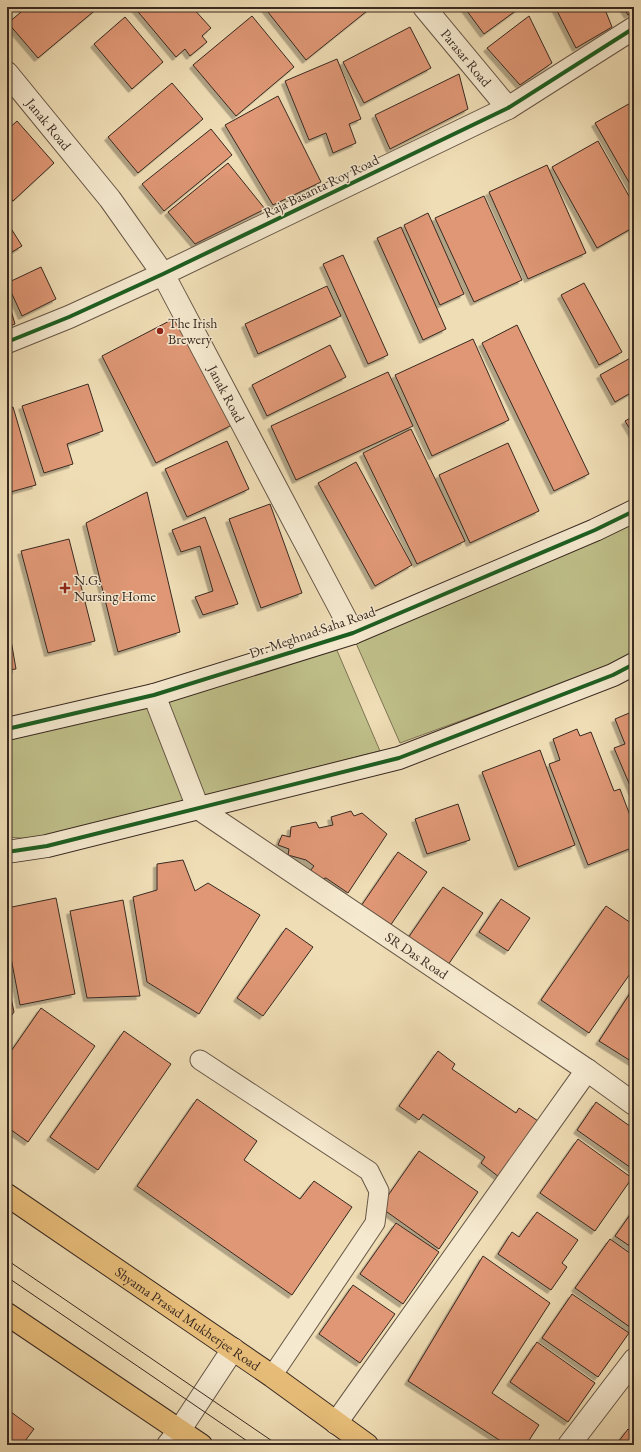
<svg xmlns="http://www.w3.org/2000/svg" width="641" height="1452" font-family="'EB Garamond',serif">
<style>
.green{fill:#bfbf89;stroke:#7c7455}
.building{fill:#df9774;stroke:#382921;filter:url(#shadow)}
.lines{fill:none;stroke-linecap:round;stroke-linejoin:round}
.lane-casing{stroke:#665646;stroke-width:21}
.street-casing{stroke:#665646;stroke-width:24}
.secondary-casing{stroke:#382921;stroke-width:24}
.primary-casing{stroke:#382921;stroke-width:24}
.lane{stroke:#f5e9cf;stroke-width:19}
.street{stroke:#f5e9cf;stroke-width:22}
.secondary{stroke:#f5e9cf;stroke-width:22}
.primary{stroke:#e8be7a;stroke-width:22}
.tram{stroke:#382921;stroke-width:1}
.cycleway-casing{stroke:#f5e9cf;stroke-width:6}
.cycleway{stroke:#1b5e20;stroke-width:4}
.poi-dot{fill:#8f2418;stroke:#f5e9cf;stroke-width:1.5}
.labels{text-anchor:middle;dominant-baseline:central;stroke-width:3;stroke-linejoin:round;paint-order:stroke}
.street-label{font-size:14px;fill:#382921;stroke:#f5e9cf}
.poi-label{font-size:14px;fill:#382921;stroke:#f5e9cf;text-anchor:start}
</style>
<defs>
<filter id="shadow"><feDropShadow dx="-3.5" dy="3.5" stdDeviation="0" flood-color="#0004"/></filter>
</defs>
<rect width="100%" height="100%" fill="#efddb5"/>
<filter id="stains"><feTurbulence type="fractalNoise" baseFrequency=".005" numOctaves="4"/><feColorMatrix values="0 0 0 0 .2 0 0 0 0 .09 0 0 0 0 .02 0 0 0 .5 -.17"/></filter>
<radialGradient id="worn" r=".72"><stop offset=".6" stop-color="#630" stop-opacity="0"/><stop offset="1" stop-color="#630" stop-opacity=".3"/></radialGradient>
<!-- green -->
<g class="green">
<path d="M634,521V653L608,667L400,743L352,634Z"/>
<path d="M333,641L380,751L32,839L7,837V733Z"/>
</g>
<!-- building -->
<g class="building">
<path d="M27,7H99L38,58L8,23Z"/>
<path d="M134,7H192L211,28L202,36L207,42L190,56L185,49L176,57Z"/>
<path d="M264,7H372L306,60Z"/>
<path d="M464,7H521L484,34Z"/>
<path d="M555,7H604L612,27L576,48Z"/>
<path d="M623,7H634V11L628,15Z"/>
<path d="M252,16L294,67L236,116L193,65Z"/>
<path d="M529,16L552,63L520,85L487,48Z"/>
<path d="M125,17L163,62L132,89L94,44Z"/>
<path d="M410,27L431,68L364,103L343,62Z"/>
<path d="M337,59L361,119L349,124L356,143L333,153L326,133L309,140L285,81Z"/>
<path d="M459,74L468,109L390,149L375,115Z"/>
<path d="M172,83L203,119L138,173L108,137Z"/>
<path d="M278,96L321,182L273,205L225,125Z"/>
<path d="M634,101V191L595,123Z"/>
<path d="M17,121L54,163L13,201L7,194V130Z"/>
<path d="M211,129L232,155L164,211L142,184Z"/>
<path d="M598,141L634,205V227L597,248L552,167Z"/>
<path d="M228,163L265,209L195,244L168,212Z"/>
<path d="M547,165L586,253L528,279L489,192Z"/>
<path d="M484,196L522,280L474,302L435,218Z"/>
<path d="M428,213L464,294L440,305L404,225Z"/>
<path d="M7,222L22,246L7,255Z"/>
<path d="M401,227L446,329L423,340L377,238Z"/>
<path d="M343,255L388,355L368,364L323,264Z"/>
<path d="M41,267L56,299L22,316L7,283Z"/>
<path d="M584,283L622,352L599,365L561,295Z"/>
<path d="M327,286L341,316L258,354L245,324Z"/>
<path d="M7,297L15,324L7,327Z"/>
<path d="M177,317L232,425L156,463L102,356Z"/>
<path d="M517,325L589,474L554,491L482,343Z"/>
<path d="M473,339L509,420L432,456L395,375Z"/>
<path d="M330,345L346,377L267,416L252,385Z"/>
<path d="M634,356V391L615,402L600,375Z"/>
<path d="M388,372L413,426L296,480L271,426Z"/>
<path d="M88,384L103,431L67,444L73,464L44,473L22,406Z"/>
<path d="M13,407L36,485L7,493V409Z"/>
<path d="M634,416V436L625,421Z"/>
<path d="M411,429L465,541L417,564L363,453Z"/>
<path d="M227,441L249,489L187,517L165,469Z"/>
<path d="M508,443L539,511L470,543L439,475Z"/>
<path d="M356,462L412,565L375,586L318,483Z"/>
<path d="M147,492L180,632L118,652L86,523Z"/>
<path d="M270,504L302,593L261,608L229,519Z"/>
<path d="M205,517L238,604L203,615L195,597L213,591L200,546L181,552L172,530Z"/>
<path d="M69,539L95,641L48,653L21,551Z"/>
<path d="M7,617L16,669L7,670Z"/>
<path d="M634,711V795L614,748L625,744L615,719Z"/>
<path d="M577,729L580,736L591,732L614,791L620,789L634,826V847L588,865L549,764L560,760L553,739Z"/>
<path d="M540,750L575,845L518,867L482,772Z"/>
<path d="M458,804L470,840L427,854L415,819Z"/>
<path d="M351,811L354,816L362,813L387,834L348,893L326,878L321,879L310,871L314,866L306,860L288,855L289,849L278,845L282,835L290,837L291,827L316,822L319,828L333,825L331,817Z"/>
<path d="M398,852L427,872L390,926L361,906Z"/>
<path d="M183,860L195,891L208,883L260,915L199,1014L147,982L133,897L157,890V864Z"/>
<path d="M443,887L483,913L448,965L408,938Z"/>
<path d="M56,898L75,994L20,1005L7,937V908Z"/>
<path d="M501,899L530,918L508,951L479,932Z"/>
<path d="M123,900L140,996L87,998L70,911Z"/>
<path d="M606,906L634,925V968L589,1033L541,1000Z"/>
<path d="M286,928L313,947L263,1016L237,998Z"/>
<path d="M7,979L14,1012L7,1022Z"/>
<path d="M634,987V1063L599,1041Z"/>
<path d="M41,1008L95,1046L28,1142L7,1127V1057Z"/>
<path d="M124,1031L171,1064L98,1170L50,1137Z"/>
<path d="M438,1051L455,1064L452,1069L516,1113L519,1108L538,1121L499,1177L481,1163L485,1157L423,1114L419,1120L399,1106Z"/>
<path d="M197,1099L257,1141L244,1160L300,1199L314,1181L352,1207L292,1295L137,1186Z"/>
<path d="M596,1102L634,1129V1170L577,1130Z"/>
<path d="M578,1139L632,1178L595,1231L540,1193Z"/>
<path d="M419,1151L478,1192L439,1249L380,1207Z"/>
<path d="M634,1209V1249L615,1236Z"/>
<path d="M537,1212L578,1240L562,1263L567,1267L551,1290L498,1254L512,1232L519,1237Z"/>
<path d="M396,1223L439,1252L403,1304L360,1274Z"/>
<path d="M610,1239L634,1256V1330L575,1288Z"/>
<path d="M483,1256L550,1303L492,1393L539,1425L526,1445H507L408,1381Z"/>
<path d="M353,1285L395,1314L360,1363L319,1334Z"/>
<path d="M572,1294L629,1333L598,1377L542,1338Z"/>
<path d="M537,1342L595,1383L568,1422L510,1382Z"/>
<path d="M7,1409L34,1429L22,1445H7Z"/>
<path d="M628,1429L634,1433V1445H616Z"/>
</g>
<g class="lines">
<defs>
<path id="lane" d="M200,1060L369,1171L379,1191L375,1223L272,1376"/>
<g id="street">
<path id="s1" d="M424,7L508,108"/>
<path id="s2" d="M7,73L110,199L163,274L353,633"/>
<path d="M7,342L69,317L163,274L508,108L634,28"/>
<path id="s3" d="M154,695L198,808L587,1070L634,1104"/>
<path d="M336,1423L587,1070"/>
<path d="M168,1445L179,1431L233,1349"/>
<path d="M569,1445L634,1360"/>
</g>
<g id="secondary">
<path d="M7,729L154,695L353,633L595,530L634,511"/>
<path d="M7,852L47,846L399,758L613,675L634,664"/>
</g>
<g id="primary">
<path id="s4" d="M7,1195L272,1376L367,1445"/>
<path d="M7,1314L201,1445"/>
</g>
</defs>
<!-- lane casing -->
<use href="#lane" class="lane-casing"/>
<!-- street casing -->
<use href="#street" class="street-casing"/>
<!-- secondary casing -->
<use href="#secondary" class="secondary-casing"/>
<!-- primary casing -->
<use href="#primary" class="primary-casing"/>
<!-- lane -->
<use href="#lane" class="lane"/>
<!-- street -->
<use href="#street" class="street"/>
<!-- secondary -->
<use href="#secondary" class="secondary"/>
<!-- primary -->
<use href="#primary" class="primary"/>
<!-- tram -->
<g class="tram">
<path d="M7,1260L278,1445"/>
<path d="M7,1277L253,1445"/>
</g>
<defs>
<g id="cycleway">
<path d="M7,342L69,317L163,274L508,108L634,28"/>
<path d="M7,729L154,695L353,633L595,530L634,511"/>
<path d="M7,852L47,846L399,758L613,675L634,664"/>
</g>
</defs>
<!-- cycleway casing -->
<use href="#cycleway" class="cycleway-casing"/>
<!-- cycleway -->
<use href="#cycleway" class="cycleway"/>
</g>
<!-- markers -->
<g class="poi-dot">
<circle cx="160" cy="331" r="4"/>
<path d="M63 582h4v4h4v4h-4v4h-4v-4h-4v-4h4z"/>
</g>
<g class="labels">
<!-- street labels -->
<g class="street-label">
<text stroke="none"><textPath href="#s1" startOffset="66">Parasar Road</textPath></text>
<text stroke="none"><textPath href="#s2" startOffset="66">Janak Road</textPath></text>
<text transform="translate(321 186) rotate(-26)">Raja Basanta Roy Road</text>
<text stroke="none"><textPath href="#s2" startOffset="390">Janak Road</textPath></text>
<text transform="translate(312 632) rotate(-19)">Dr. Meghnad Saha Road</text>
<text stroke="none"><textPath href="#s3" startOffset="385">SR Das Road</textPath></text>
<text stroke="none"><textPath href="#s4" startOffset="219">Shyama Prasad Mukherjee Road</textPath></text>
</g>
<!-- poi labels -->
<g class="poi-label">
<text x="168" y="323">The Irish<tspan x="168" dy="16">Brewery</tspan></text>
<text x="74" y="580">N.G.<tspan x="74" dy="16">Nursing Home</tspan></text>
</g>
</g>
<!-- margin -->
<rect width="641" height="1452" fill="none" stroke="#efddb5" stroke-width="24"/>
<rect x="8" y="8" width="625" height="1436" fill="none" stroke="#382921" stroke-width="2"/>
<rect x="12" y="12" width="617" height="1428" fill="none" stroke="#382921"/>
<rect width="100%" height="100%" filter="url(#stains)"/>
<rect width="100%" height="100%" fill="url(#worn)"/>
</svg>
